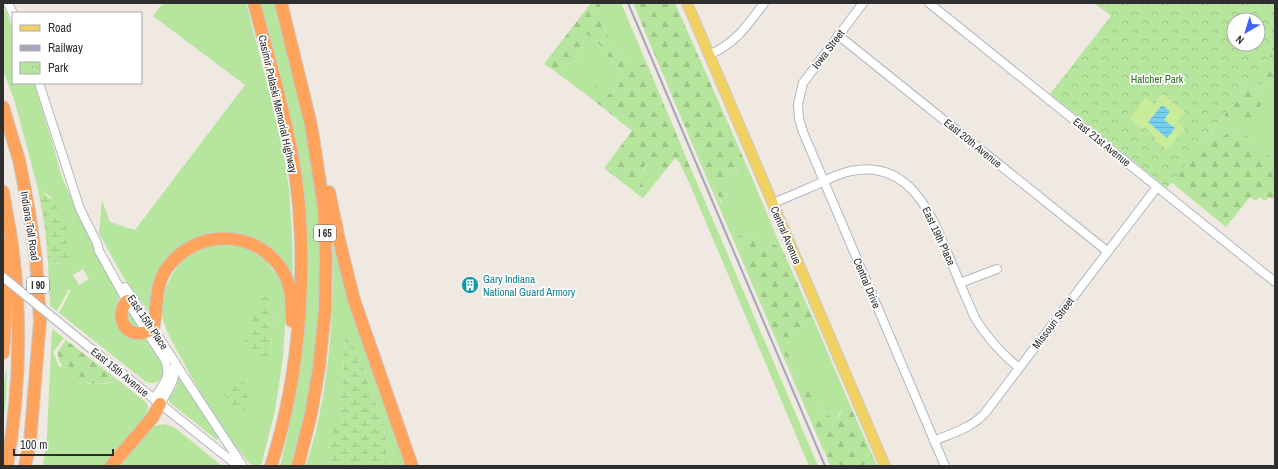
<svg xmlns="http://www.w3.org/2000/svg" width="1278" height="469" font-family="'Archivo Narrow',sans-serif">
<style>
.grass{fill:#b6e59e;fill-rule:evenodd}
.forest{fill:url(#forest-firs)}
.wetland{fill:url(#wetland-marsh)}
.park{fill:url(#park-crowns);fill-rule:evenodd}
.pitch{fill:#c9ec9a}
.water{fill:url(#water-rules)}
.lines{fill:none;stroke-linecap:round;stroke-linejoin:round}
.minor-casing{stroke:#b4b7c1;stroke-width:10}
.major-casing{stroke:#c9c9c9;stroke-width:12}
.highway-casing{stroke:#c9c9c9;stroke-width:14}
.minor{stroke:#fff;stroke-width:8}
.major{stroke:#f2d163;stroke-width:10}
.highway{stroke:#ffa35c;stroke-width:12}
.rail{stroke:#a3a6b8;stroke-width:2}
.minor-bridge-casing{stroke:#b4b7c1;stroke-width:10;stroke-linecap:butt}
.minor-bridge{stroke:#fff;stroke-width:8}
.labels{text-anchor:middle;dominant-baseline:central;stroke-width:3.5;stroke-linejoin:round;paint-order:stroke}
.shield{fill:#fff;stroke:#6d6d6d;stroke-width:1}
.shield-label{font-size:10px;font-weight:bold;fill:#2e2e2e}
.street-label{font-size:11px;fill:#2e2e2e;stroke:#fff}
.park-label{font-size:11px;fill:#2c6e1b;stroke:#fff}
.culture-label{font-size:11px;fill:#0d838f;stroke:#fff;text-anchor:start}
</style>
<defs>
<pattern id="forest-firs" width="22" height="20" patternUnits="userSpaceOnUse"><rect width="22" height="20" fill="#b6e59e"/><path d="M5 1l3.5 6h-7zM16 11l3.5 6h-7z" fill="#9dc588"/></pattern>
<pattern id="wetland-marsh" width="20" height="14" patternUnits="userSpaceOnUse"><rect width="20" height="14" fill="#b6e59e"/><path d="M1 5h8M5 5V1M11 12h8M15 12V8" fill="none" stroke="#9dc588"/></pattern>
<pattern id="park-crowns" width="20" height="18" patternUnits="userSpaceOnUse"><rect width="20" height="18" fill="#b6e59e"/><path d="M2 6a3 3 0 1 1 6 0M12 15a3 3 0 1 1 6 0" fill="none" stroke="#9dc588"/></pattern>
<pattern id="water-rules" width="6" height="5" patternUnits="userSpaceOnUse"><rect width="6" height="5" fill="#75cff0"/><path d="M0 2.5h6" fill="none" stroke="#66b2ce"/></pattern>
</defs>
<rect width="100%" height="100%" fill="#efe9e1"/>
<!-- grass -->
<g class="grass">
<path d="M163,3H246L281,138L289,189L292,233L293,282L233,234L214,232L197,237L180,246L168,258L157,274L151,294V314L123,277L99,233L102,200L110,222L135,230L245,85L153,16Z"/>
<path d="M260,3H275L310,137L320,218L323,262L320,322L309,399L293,466H280L288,433L302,351L306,282L305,210L297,154L287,100Z"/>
<path d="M601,3H621L647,64C642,64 635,66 631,64C619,61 605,30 601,18C599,13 599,8 601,3Z"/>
<path d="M3,5L13,28V83H34L54,148L61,175L71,198L93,244L96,253L119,296L117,312V320C125,324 141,331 147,338C152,344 159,355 162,362C167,376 160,386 146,382L59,313L71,290L69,289L57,311L50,306L48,262L60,264L51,197L38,189L14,99L3,70ZM83,269L89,279L79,285L73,275Z"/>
<path d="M586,34L596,40L622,75L618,87L610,94L600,91L592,92V99L553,70L579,60L582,45Z"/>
<path d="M1254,75L1259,84L1274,89L1275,92V161L1256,146L1241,130L1232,129L1219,140L1211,132L1224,115L1229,120L1252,117L1265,98L1262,93L1247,86Z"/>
<path d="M685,127L692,133L711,182L721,203L727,201L726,185L734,170L738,169L744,174L750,173L781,247L760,239L744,237L738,234V245L742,248L771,324L797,383L799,380C797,370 787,345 790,337C791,334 794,331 795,328L807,325L813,318L850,405C843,409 839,412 837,420L831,418L826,412L816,407L817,402L820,397L802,391C802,402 807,402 812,410C814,413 813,419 814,422C816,433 823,441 824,452Z"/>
<path d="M647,165L657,170L660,177L643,198L637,194L643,186L641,174Z"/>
<path d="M694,176L710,213L818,466H809L691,187L693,184Z"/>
<path d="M333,237L350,304L363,346L408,466H395L387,456L384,427L363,367L345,330L343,380L338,415L323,466H306C310,451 315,437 318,422C331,361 334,299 333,237Z"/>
<path d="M220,244H234L249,249L262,256L278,276L285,292L286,309L283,358L275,411L261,466H252L250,464C224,434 203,399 184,363C176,348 166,333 162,316C157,297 175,264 191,253C199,247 210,246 220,244ZM275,297L273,310L271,352L245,340L248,333Z"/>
<path d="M127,307L141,329H137L127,322Z"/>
<path d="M52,329L64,338L53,352L59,367L62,366L60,362L65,361L73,371L88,384H104L119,381L147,403L148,408L147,414L105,466H43L47,435Z"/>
<path d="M6,370H7L6,400L3,424V390Z"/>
<path d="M181,377L219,437L217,440L169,402V398L176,387L178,379Z"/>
<path d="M165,424L174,427L222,466H119L150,428L158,425Z"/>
</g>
<!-- forest -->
<g class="forest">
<path d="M591,3H601C599,8 599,13 601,18C605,30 619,61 631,64C635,66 642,64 647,64L694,176L693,184L691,187L680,163L675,158L660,177L657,170L646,165L641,174L643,186L637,194L604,168L632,131L592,99V84L596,83L600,91L610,94L618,87L622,75L596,40L586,34L582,45L579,60L553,70L544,64Z"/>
<path d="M633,3H675L750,173L744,174L738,169L734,170L726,185L727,201L725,209L711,182L692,133L685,127Z"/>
<path d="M1275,35V92L1274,89L1259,84L1253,74Z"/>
<path d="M1247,86L1262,93L1265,98C1261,103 1258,112 1253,117C1244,125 1231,123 1224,115Z"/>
<path d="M1232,129L1241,130L1256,146L1275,161V196L1272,199L1269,197L1265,201L1259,197L1256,201L1250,197L1226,227L1171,182L1211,132L1219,140Z"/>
<path d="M738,234L744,237L760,239L781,247L813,318L807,325L795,328C794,331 791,334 790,337C787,345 797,370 799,380L797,383L771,324L742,248L738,245L735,236Z"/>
<path d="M66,340L119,381C87,386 86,387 65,362H60L57,353Z"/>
<path d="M810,388L817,389L820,397L817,402L816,407L826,412L831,418L837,420L843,409L850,405L877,466H830L814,424L812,411L806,403L802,397V391Z"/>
</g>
<!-- wetland -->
<g class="wetland">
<path d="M38,189C57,202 60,210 68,231L66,237L72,260L67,264L48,262L45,228Z"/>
<path d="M272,293L275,297L273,310L271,352L267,358L259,360L254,357L248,348L245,340L258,304L265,294Z"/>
<path d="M345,329L363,367L384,427L387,456L395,466H323L338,414L343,380Z"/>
<path d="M242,380L248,388L252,399L249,407L243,411L234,408L224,394C227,386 234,383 242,380Z"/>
</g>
<!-- park -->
<path class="park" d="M1094,3H1275V50L1167,188L1050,94L1111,16ZM1234,20H1258V44H1234Z"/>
<!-- pitch -->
<path class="pitch" d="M1162,94L1185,112L1177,122L1185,129L1167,150L1154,139L1156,137L1144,127L1142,129L1129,119L1146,97L1155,104Z"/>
<!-- water -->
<path class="water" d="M1162,105L1170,111L1164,120L1175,128L1167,138L1148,122Z"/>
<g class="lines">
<defs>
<g id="minor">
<path d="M8,3L13,14"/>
<path d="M863,3L803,83L798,104L799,119L803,132L945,466"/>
<path d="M929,3L1275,282"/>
<path d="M838,35L1107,251"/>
<path d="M709,55C737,42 747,26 764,3"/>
<path d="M39,83L80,209L97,243L99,251L127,301L165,360C172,378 163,384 154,399"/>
<path d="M773,203C789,197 804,190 820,183C830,178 841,173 851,171C910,159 932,215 950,259C958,279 966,298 975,318C987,338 1001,353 1019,368"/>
<path d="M960,283L997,269"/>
<path d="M125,287L175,362C176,380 169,389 160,404"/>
<path d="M94,351L238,466"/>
<path d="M175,363L242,465"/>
<path d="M934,441C952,433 972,428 985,413L1157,187"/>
</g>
<path id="major" d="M687,3L885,466"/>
<g id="highway">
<path d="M254,3C267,53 283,104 292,155C310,252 301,373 271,466"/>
<path d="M281,3L311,125L324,208L326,256L325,310L319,368L311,414L298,466"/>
<path d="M3,107L19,160L29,211L36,260L40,321L30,442L25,466"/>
<path d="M3,192C6,212 11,233 13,253C22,324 19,396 7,466"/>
<path d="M329,192L339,240L354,300L412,466"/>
<path d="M3,245C7,281 6,317 3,353"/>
<path d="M127,301C116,314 122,335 141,333C145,333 149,331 153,329C158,308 154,286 167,268C197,227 259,229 284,273C292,288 292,305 292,321"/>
<path d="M111,466L152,418L160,404"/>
</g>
</defs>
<!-- minor casing -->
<use href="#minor" class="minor-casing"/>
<!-- major casing -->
<use href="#major" class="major-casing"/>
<!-- highway casing -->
<use href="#highway" class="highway-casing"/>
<!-- minor -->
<use href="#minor" class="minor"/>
<!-- major -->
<use href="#major" class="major"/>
<!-- highway -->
<use href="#highway" class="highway"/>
<!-- rail -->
<path class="rail" d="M628,3L825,466"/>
<defs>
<path id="minor-bridge" d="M3,277L94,351"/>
</defs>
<!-- minor-bridge casing -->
<use href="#minor-bridge" class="minor-bridge-casing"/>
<!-- minor-bridge -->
<use href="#minor-bridge" class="minor-bridge"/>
</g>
<!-- icons -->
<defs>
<symbol id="building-disc" viewBox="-11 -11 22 22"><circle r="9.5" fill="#0f9aa8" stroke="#fff"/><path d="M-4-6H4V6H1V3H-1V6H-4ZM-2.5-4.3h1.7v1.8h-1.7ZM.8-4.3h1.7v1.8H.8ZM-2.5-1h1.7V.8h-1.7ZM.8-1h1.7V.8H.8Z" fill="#fff"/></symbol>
</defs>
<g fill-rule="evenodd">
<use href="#building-disc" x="460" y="275" width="20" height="20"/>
</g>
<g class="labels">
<!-- shield labels -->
<g class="shield">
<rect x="314" y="225" width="22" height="16" rx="3"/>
<rect x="27" y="277" width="22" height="16" rx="3"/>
</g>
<g class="shield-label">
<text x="325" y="233">I 65</text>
<text x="38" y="285">I 90</text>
</g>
<!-- street labels -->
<g class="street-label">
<text transform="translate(828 49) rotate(-53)">Iowa Street</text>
<text transform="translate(278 104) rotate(77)">Casimir Pulaski Memorial Highway</text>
<text transform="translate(1102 142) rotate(39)">East 21st Avenue</text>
<text transform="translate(973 143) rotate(39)">East 20th Avenue</text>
<text transform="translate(30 226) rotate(81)">Indiana Toll Road</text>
<text transform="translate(786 235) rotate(67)">Central Avenue</text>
<text transform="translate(939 236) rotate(65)">East 19th Place</text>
<text transform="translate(867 283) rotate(67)">Central Drive</text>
<text transform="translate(148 322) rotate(56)">East 15th Place</text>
<text transform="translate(1053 323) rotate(-53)">Missouri Street</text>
<text transform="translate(120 372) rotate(39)">East 15th Avenue</text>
</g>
<!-- park labels -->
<g class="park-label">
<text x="1157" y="79">Hatcher Park</text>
</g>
<!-- culture labels -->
<g class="culture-label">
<text x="483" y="279">Gary Indiana<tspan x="483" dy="13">National Guard Armory</tspan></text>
</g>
</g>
<!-- border -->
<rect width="1278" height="469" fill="none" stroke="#2e2e2e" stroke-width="8"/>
<!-- legend -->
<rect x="12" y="12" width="130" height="72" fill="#ffffff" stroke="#ababab"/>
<rect x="20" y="25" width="20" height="6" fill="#f2d163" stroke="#ababab"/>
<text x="48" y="32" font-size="12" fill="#2e2e2e">Road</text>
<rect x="20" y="45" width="20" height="6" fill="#a3a6b8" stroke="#ababab"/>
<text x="48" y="52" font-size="12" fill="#2e2e2e">Railway</text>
<rect x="20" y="62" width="20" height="12" fill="url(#park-crowns)" stroke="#ababab"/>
<text x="48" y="72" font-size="12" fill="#2e2e2e">Park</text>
<!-- north arrow -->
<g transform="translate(1246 32) rotate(218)"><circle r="19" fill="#ffffff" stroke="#ababab"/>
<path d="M0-3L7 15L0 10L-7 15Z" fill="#4264fb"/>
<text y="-6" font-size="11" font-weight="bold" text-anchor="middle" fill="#2e2e2e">N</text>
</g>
<!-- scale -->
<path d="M14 449v6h99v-6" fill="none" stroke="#2e2e2e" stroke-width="2"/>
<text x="20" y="449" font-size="12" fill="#2e2e2e" stroke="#ffffff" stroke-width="3" paint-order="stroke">100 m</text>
</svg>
